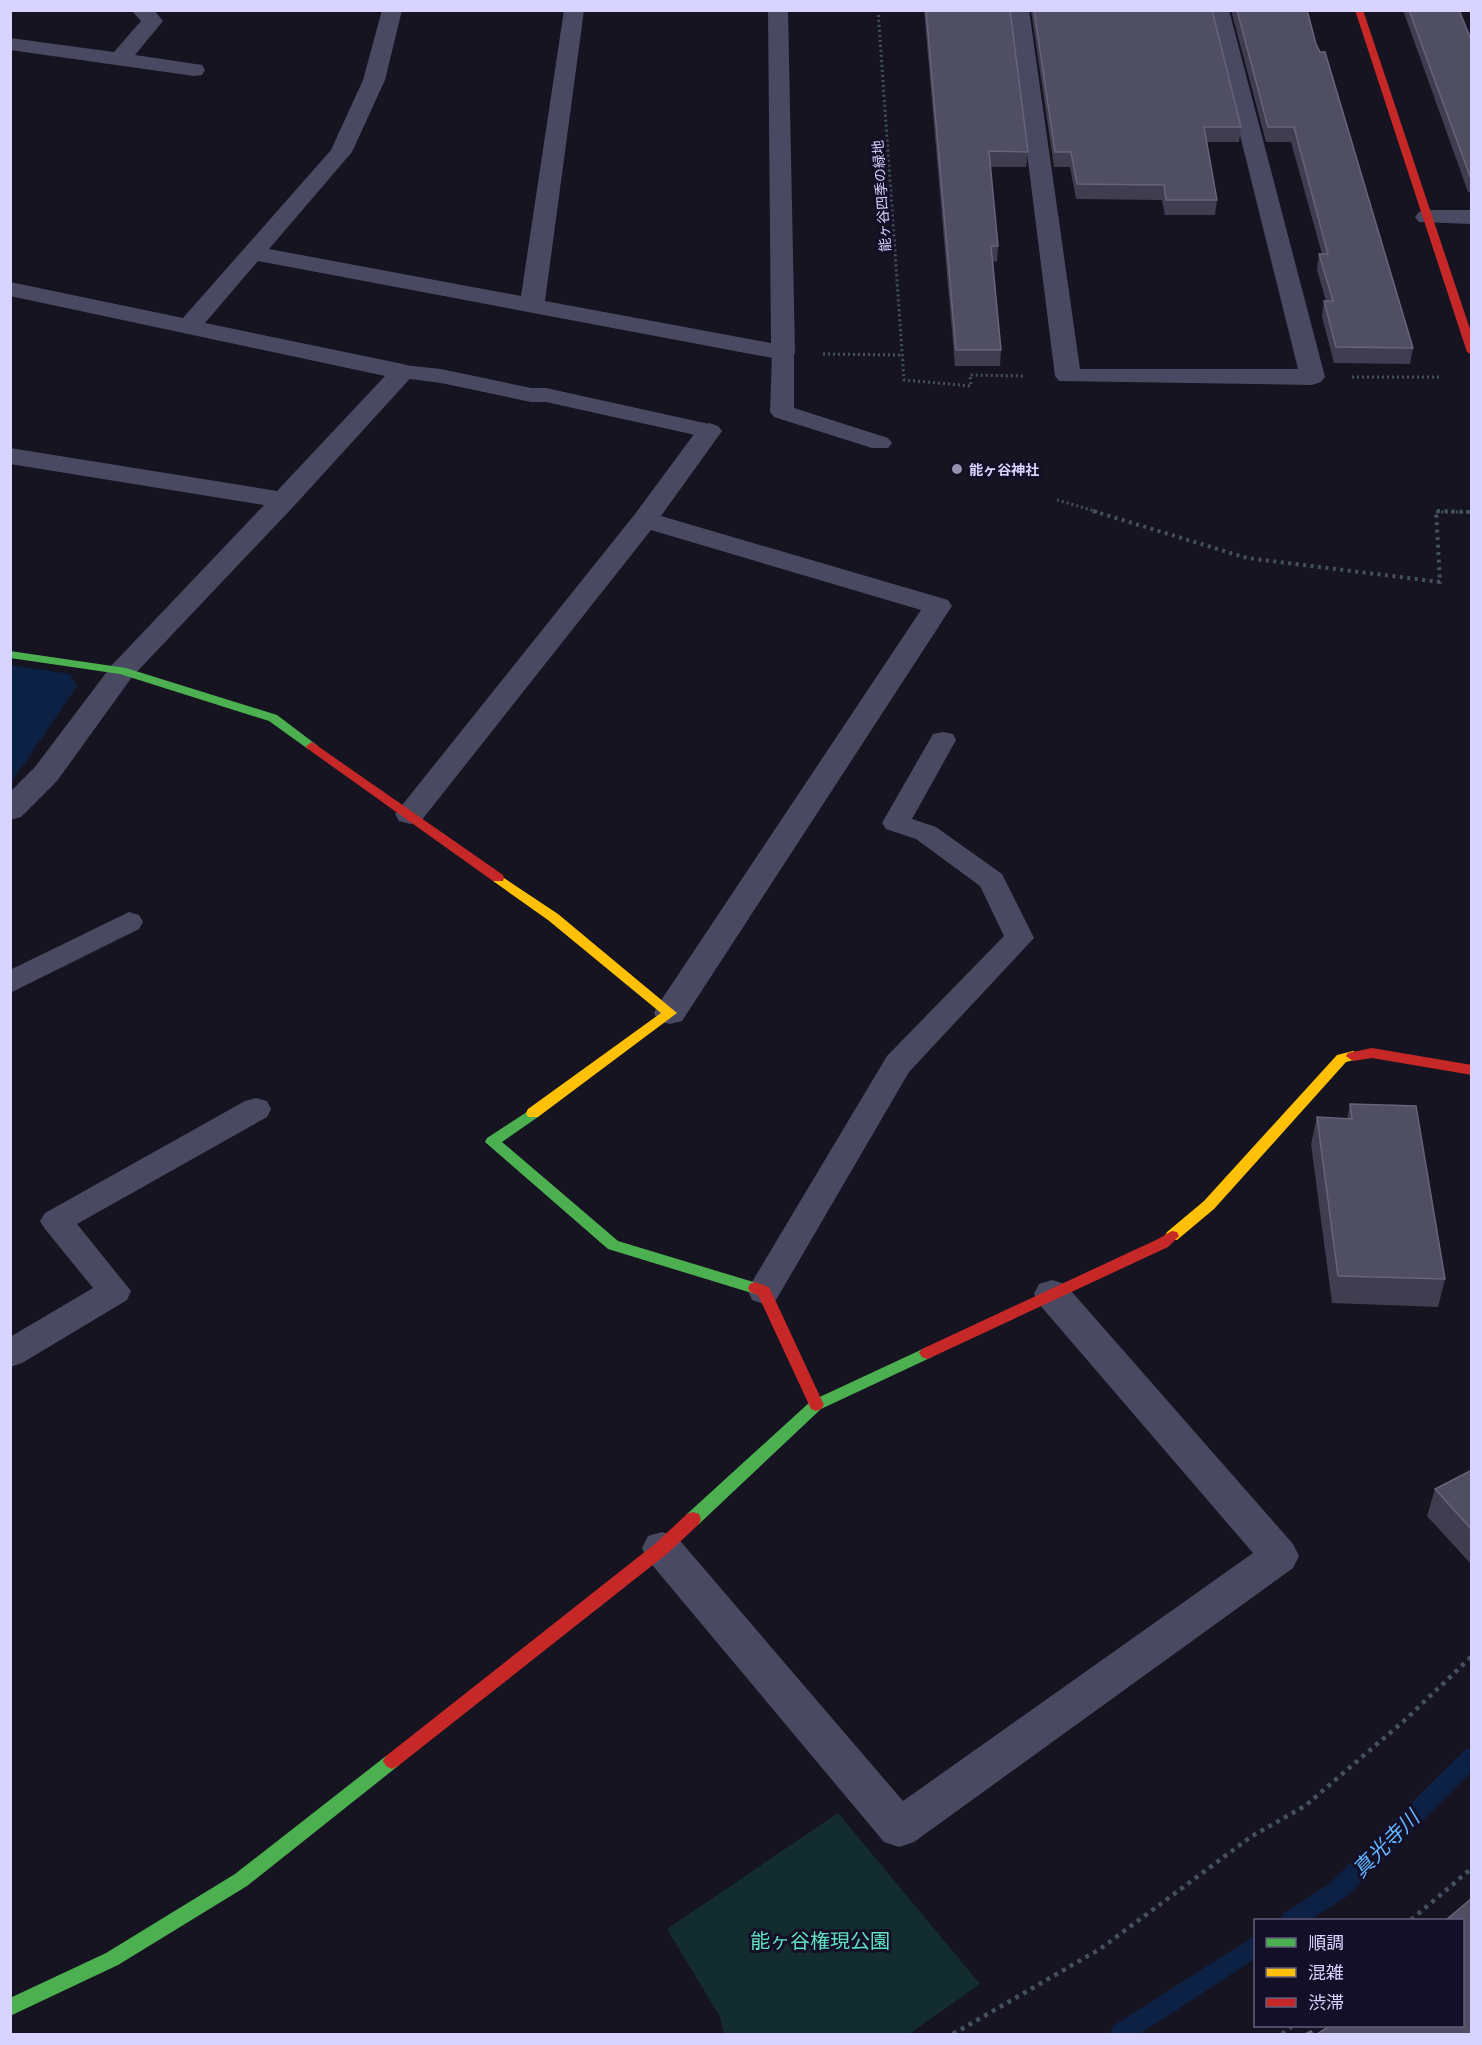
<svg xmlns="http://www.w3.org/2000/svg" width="1482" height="2045" font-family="Commissioner,'Noto Sans JP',sans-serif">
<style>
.green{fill:#132c2d}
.water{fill:#0d2144}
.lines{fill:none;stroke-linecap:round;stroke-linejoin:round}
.stream{fill:#0d2144;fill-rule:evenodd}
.path-far2{stroke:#44505f;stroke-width:3;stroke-dasharray:2 3;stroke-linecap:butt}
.path-far1{stroke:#44505f;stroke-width:4;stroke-dasharray:3 4.5;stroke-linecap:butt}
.path{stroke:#44505f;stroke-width:4.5;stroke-dasharray:4 5;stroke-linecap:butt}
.lane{fill:#4a4962;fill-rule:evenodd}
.street{fill:#4a4962;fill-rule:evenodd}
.fast{fill:#4caf50;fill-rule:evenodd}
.slow{fill:#ffc107;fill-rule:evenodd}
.jam{fill:#c62828;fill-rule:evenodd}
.wall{fill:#403d50}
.building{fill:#504e63;stroke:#66637b;stroke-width:1.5}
.poi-dot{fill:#9591b1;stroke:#130f26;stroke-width:2}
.labels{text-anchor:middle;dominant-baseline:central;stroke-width:6;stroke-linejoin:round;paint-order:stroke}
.far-street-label{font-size:14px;fill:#d9d4ff;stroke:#130f26}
.far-poi-label{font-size:14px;font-weight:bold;fill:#d9d4ff;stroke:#130f26;text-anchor:start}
.near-park-label{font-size:20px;fill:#5fe0c0;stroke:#130f26}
.near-water-label{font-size:21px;font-style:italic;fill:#62b6ff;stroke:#130f26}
</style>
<rect width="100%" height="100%" fill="#161421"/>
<!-- green -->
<path class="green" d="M838,1813L980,1984L909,2034H724L720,2017L667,1929Z"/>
<!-- water -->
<path class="water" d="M11,665L70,674L77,686L11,783Z"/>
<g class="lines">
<!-- stream -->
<g class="stream">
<path d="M1472,1748V1771L1346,1897L1310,1920H1281L1284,1913L1330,1883L1465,1750Z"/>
<path d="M1256,1935V1958L1140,2034H1110L1113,2026Z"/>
</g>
<!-- path-far2 -->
<g class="path-far2">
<path d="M878,10L904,380L971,386L970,375L1025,376"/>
<path d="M823,354L902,355"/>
<path d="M1352,377H1441"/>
<path d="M1057,500L1098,512"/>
<path d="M1436,512H1472"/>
</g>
<!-- path-far1 -->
<path class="path-far1" d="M1093,511L1247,558L1440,582L1436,511L1472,512"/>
<!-- path -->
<g class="path">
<path d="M1411,1920L1472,1868"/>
<path d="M953,2034L1100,1949L1252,1836L1305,1806L1405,1720L1472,1656"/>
<path d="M1282,2034L1292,2026"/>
</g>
<!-- lane -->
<g class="lane">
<path d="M783,346L791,348L794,353V408L888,438L892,443L888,448H872L774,417L770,412L772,353L775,348Z"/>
<path d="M403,365L441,369L531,388H546L709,424L717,426L721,431L717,436L709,438L546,402H531L441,383L395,377L392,372L395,367Z"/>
<path d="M943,732L953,734L956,740L912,819L936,827L1002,874L1034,938L909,1072L776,1300L764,1304L752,1300L748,1291L752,1282L887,1056L1004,936L980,886L916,839L886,829L882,823L933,734Z"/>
<path d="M129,912L139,915L143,922L139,929L10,993V970Z"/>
<path d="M256,1098L267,1101L271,1109L267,1117L77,1224L131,1291L127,1300L22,1363L10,1367V1337L93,1288L45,1229L40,1221L45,1213L245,1101Z"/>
</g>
<!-- street -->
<g class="street">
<path d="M131,10H154L163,21L135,55L202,65L205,70L202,75L194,76L10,50V38L114,52L141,21Z"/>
<path d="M382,10H402L385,80L352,152L269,249L521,296L564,10H584L545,301L771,343L768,10H788L795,353L792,358L783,360L258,261L205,323L403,364L412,367L416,372L294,506L132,677L57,781L21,817L10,820V792L35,767L112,665L264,505L10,464V448L277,491L385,376L10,296V282L183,318L331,150L363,80Z"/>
<path d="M1009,10H1029L1080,369H1298L1209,10H1229L1325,377L1321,382L1312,385L1059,381L1055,376Z"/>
<path d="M1427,210H1472V224L1419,222L1415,217L1419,212Z"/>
<path d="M709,423L718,426L722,431L661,516L948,600L952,606L682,1021L670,1024L658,1021L654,1013L658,1005L921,610L651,530L421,821L410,824L399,821L395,814L635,514L700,426Z"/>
<path d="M1052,1280L1065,1284L1293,1544L1299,1556L1293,1568L914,1842L899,1847L884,1842L648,1560L642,1548L648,1536L662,1532L676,1536L903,1801L1253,1553L1039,1304L1034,1294L1039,1284Z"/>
</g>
<!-- fast -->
<g class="fast">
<path d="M10,651L126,668L277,715L318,746L312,750L308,749L269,721L120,674L10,658Z"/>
<path d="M533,1108L538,1109L540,1113L538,1117L502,1142L618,1241L760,1284L762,1288L760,1292L755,1294L608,1249L485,1142L487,1138Z"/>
<path d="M927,1347L932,1349L935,1353L932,1357L821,1409L699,1524L693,1526L687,1524L685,1519L687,1514L811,1401Z"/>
<path d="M392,1753L398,1756L401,1761L398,1766L247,1886L118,1965L10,2016V1998L106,1953L235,1874L386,1756Z"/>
</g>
<!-- slow -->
<g class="slow">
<path d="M498,874L558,914L677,1013L538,1117H528L526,1113L528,1109L661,1013L548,920L493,881L492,878Z"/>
<path d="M1353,1051L1358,1053L1360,1056L1358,1059L1346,1062L1214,1209L1177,1240H1167L1165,1236L1167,1232L1204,1201L1337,1055Z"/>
</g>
<!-- jam -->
<g class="jam">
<path d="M1355,10H1363L1472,335V355L1467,352Z"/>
<path d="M312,742L503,875L504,878L503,881H493L308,749L306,746Z"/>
<path d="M1372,1048L1472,1065V1075L1372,1058L1353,1061L1346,1056L1348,1053Z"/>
<path d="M1172,1231L1177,1232L1179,1236L1168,1247L932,1357L927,1359L922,1357L919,1353L922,1349L1158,1239Z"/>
<path d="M755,1282L769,1287L771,1291L824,1405L821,1409L816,1411L811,1409L758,1295L750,1292L748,1288L750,1284Z"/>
<path d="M693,1512L699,1514L701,1519L699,1524L668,1553L398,1766L392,1769L386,1766L383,1761L386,1756L656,1543L687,1514Z"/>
</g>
</g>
<!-- wall -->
<g class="wall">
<path d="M924,10H1010L1028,152L1026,167H990L998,246L997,262L993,261L1001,350L1000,366H955Z"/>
<path d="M1031,10H1212L1241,127L1239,142H1207L1217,200L1215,215H1165L1162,200L1076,199L1070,167H1054Z"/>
<path d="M1231,10H1307L1316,44L1413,348L1410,364L1334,363L1322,317L1324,301H1326L1317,270L1319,254H1322L1291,142H1266Z"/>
<path d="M1403,10H1459L1472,42V192H1468Z"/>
<path d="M1350,1104L1445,1279L1438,1307L1332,1303L1311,1144L1317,1117L1347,1119Z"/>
<path d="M1472,1470V1565L1427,1516L1435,1489Z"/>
</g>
<!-- building -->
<g class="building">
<path d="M926,10H1010L1028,152L989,151L998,246H991L1001,350H956Z"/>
<path d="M1034,10H1212L1241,127H1204L1217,200H1166L1164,185L1077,184L1071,152H1055Z"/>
<path d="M1237,10H1307L1316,44L1320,52H1325L1413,348L1336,347L1324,301H1333L1319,254H1328L1294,127H1268Z"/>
<path d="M1409,10H1459L1472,42V179H1471Z"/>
<path d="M1350,1104L1416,1106L1445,1279L1338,1276L1317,1117L1352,1119Z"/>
<path d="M1472,1470V1530L1435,1489Z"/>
<path d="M1472,1898V2034H1317L1331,2025H1462V1920H1446Z"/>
<path d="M1311,2031L1313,2034H1305Z"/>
</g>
<!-- markers -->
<circle class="poi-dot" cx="957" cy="469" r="6"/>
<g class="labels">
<!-- far-street labels -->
<g class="far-street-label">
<text transform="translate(881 196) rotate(-94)">能ヶ谷四季の緑地</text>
</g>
<!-- far-poi labels -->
<g class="far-poi-label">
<text x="969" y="469">能ヶ谷神社</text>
</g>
<!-- near-park labels -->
<g class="near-park-label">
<text x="820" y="1940">能ヶ谷権現公園</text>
</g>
<!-- near-water labels -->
<g class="near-water-label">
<text transform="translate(1385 1843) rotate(-45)">真光寺川</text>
</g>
</g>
<!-- border -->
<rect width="1482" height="2045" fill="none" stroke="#d9d4ff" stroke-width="24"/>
<!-- legend -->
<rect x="1254" y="1919" width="210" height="108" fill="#130f26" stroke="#625e7d" stroke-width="1.5"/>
<rect x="1266" y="1938" width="30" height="9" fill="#4caf50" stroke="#625e7d" stroke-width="1.5"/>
<text x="1308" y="1949" font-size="18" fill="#d9d4ff">順調</text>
<rect x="1266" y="1968" width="30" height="9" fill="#ffc107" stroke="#625e7d" stroke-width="1.5"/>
<text x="1308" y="1979" font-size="18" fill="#d9d4ff">混雑</text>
<rect x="1266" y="1998" width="30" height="9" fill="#c62828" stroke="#625e7d" stroke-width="1.5"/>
<text x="1308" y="2009" font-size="18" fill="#d9d4ff">渋滞</text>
</svg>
